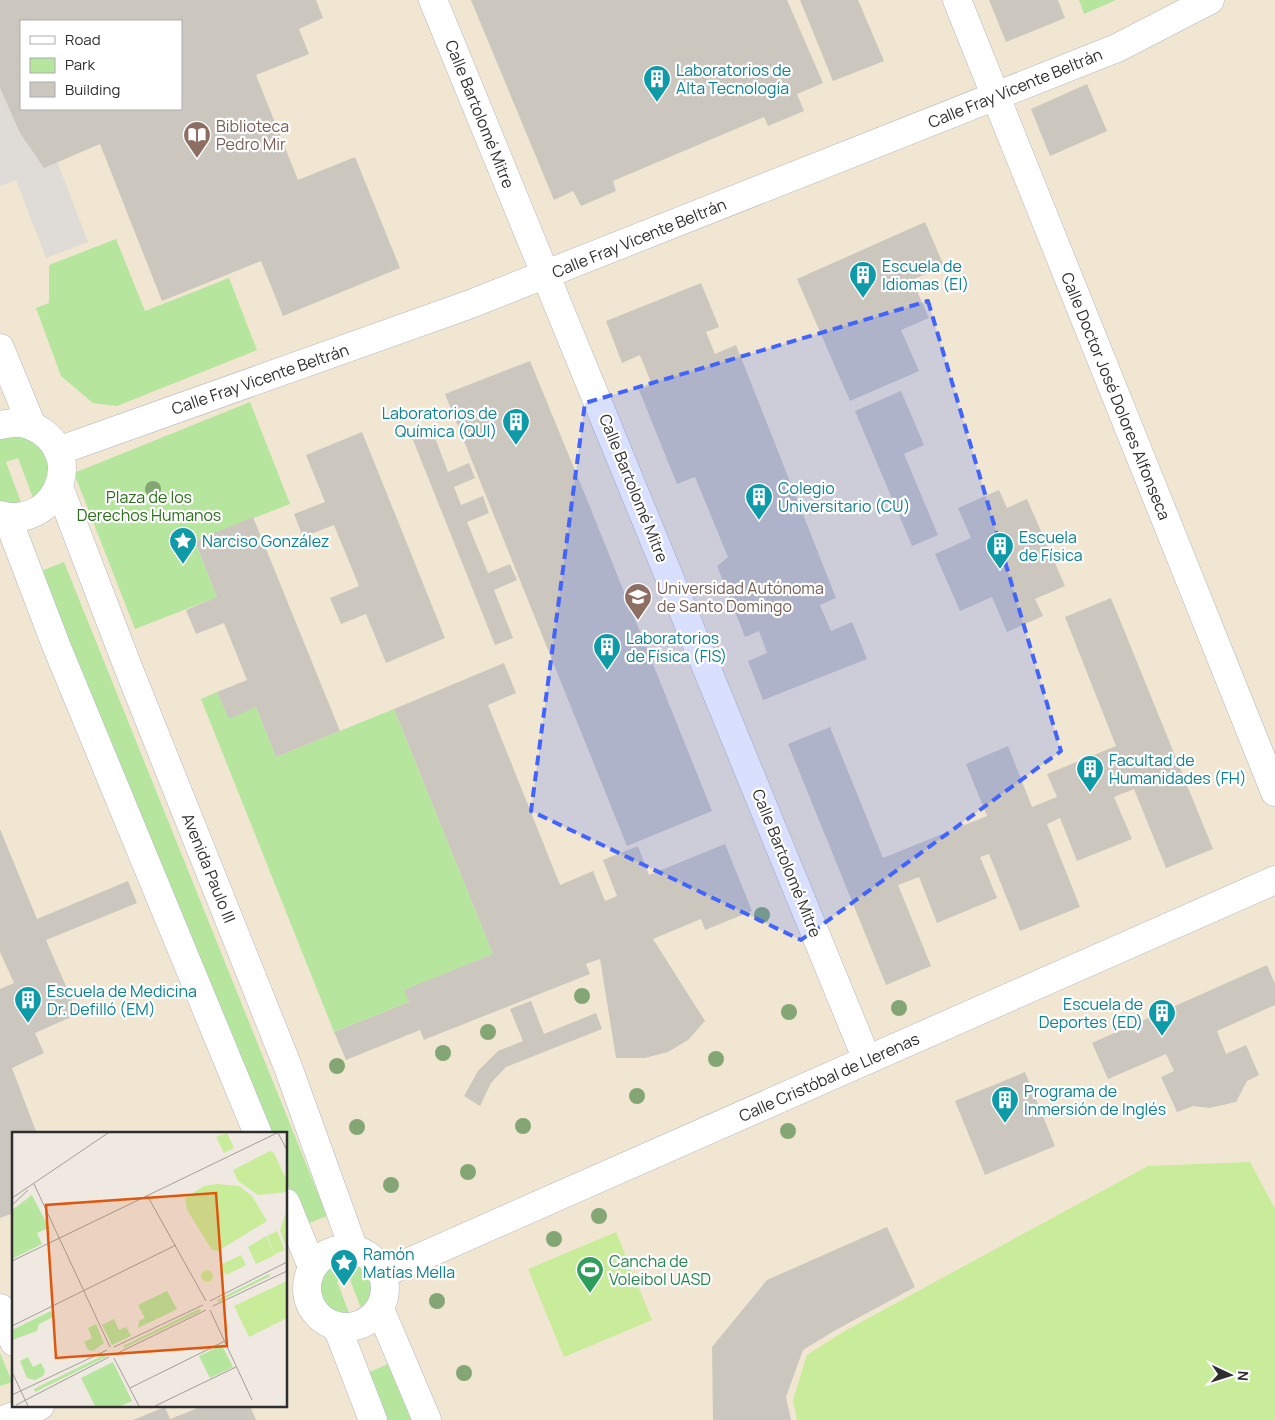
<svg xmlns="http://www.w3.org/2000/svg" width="1275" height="1420" font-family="Manrope,sans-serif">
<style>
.education{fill:#f0e6d1;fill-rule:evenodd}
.green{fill:#b6e59e}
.pitch{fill:#c9ec9a}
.plaza{fill:#dfdcd8}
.building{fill:#cbc7bf;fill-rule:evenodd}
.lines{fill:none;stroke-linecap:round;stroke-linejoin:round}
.minor-casing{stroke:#b4b7c1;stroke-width:29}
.minor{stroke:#fff;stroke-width:28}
.tree{fill:#84a574}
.marked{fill:#4264fb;fill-opacity:0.2;stroke:#4264fb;stroke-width:4;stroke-dasharray:10 6;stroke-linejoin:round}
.labels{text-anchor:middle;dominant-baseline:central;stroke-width:4.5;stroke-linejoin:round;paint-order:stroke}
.culture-label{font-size:16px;fill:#0d838f;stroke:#fff;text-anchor:start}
.street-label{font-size:16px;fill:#2e2e2e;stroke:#fff}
.education-label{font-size:16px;fill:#785e54;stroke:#fff;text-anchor:start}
.park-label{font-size:16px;fill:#2c6e1b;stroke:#fff}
.leisure-label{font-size:16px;fill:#27864d;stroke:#fff;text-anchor:start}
.inset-road{fill:none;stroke:#a29e99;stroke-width:1}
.view{fill:#df570e;fill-opacity:0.15;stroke:#df570e;stroke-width:2.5}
.inset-edge{fill:none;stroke:#2e2e2e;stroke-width:2.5}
</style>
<rect width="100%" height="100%" fill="#efe9e1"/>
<!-- education -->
<path class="education" d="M0,0H1275V1420H0ZM21,21H181V109H21ZM14,1134H286V1406H14Z"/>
<!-- green -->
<g class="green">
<path d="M1079,0H1116L1084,14Z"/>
<path d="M116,239L145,311L229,278L257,350L117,406L93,403L61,376L36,308L49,303V265Z"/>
<path d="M250,402L290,504L195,541L217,597L135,629L74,473Z"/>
<path d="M23,434L43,446L52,469L35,503L18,458L6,462L23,508L0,506V435Z"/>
<path d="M64,562L327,1216L304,1225L286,1181V1134H267L41,571Z"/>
<path d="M217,692L229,718L256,707L276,757L394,709L493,954L405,990L409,1002L334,1032L201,699Z"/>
<path d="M342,1251L365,1257L374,1264L384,1287L382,1301L376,1312L366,1321L349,1277L337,1281L354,1327C300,1329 290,1265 342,1251Z"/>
<path d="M0,1353L12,1382L0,1386Z"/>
<path d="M388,1364L411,1420H387L367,1373Z"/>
</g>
<!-- pitch -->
<g class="pitch">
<path d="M1250,1162L1275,1209V1420H797L793,1400L807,1355L843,1332L1148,1166Z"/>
<path d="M616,1232L652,1320L564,1357L528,1269Z"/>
</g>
<!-- plaza -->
<path class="plaza" d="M0,11L21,67V109H37L88,242L46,258L16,180L0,186Z"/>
<!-- building -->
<g class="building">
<path d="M0,0H316L323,18L299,29L309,54L256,75L298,180L355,157L400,268L283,316L261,261L162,301L100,144L44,168L20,133L0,88ZM21,21H181V109H21Z"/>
<path d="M471,0H787L823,83L797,94L804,111L768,126L764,117L613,181L616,191L581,206L573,191L554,200Z"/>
<path d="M800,0H858L884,61L833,81Z"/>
<path d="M989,0H1058L1065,18L1006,42Z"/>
<path d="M1087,84L1107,131L1050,156L1031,109Z"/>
<path d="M925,222L944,266L912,280L929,318L901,330L919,371L850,401L797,279Z"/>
<path d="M701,283L719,327L706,332L715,354L736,345L836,598L820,605L831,631L852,622L867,659L763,700L748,661L767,653L759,631L745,637L717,566L728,557L695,477L677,484L639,390L652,385L640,355L622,363L606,321Z"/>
<path d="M530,361L586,497L712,811L627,846L445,394Z"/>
<path d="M901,391L924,445L904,454L938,535L912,546L855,411Z"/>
<path d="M431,427L448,472L469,463L475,478L454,487L461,505L483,496L489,513L467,522L488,573L510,564L517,580L494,590L513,638L495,645L411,435Z"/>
<path d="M362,432L445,638L386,663L366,614L341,624L330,598L359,586L334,525L303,537L294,514L325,502L306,455Z"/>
<path d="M999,490L1007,508L1027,499L1065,586L1035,599L1043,616L1007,632L992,597L960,611L935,554L971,538L958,508Z"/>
<path d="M253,517L340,731L276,757L256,707L229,719L217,692L247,680L224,623L196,634L186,610L217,597L195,541Z"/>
<path d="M1111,598L1213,849L1166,868L1134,789L1114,797L1132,839L1077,861L1060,818L1047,824L1080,907L1020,931L989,854L980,857L997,898L937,923L919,877L898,885L931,966L886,985L788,744L830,727L883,858L987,816L966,764L1008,746L1032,807L1057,797L1047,774L1116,746L1065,617Z"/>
<path d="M504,663L516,693L488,705L560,885L593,871L605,901L617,896L603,860L638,846L649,875L725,844L752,911L705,930L701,919L653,939L705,1021L688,1040L668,1052L645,1058H616L600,959L586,964L590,974L426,1039L424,1040L420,1030L346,1060L334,1032L409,1002L404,990L493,954L394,709Z"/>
<path d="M0,829L37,919L128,881L137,903L46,940L78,1014L35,1033L44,1053L12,1068L37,1134H14V1219L11,1214L0,1218V989L14,983L0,952Z"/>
<path d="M1267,965L1275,984V1005L1217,1031L1226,1054L1246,1045L1259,1075L1247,1081L1236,1102L1209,1108L1193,1106L1177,1112L1161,1077L1174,1071L1166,1054L1108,1079L1092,1043Z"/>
<path d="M531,1001L544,1034L596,1013L602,1029L506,1067L491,1083L480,1106L464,1096L478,1071L498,1051L523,1041L510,1009Z"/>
<path d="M1025,1072L1055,1146L985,1175L955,1101Z"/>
<path d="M887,1227L915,1287L834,1331L803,1350L786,1397L791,1420H713L712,1347L767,1280Z"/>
<path d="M203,1406H250L256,1420H133L165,1407L170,1419Z"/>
</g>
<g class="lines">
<defs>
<g id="minor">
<path d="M433,0L867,1060"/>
<path d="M957,0L1275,792"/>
<path d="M0,348L32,426"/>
<path d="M0,425C5,424 10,423 15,423C25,422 33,426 41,431C86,461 52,530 0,515"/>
<path d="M58,451L468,305L1117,48L1210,0"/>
<path d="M59,487L126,662L288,1067L354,1250"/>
<path d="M7,517L56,645L258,1134"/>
<path d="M286,1203L312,1267"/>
<circle cx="346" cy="1288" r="39"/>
<path d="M382,1274L1275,880"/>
<path d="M0,1308L14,1342"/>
<path d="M380,1309L427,1420"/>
<path d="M337,1327L373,1420"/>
<path d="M3,1420L40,1406"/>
</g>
</defs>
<!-- minor casing -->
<use href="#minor" class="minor-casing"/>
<!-- minor -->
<use href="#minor" class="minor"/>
</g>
<!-- trees -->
<g class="tree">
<circle cx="153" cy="489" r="8"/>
<circle cx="762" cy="915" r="8"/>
<circle cx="582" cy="996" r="8"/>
<circle cx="899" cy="1008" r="8"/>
<circle cx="789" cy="1012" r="8"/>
<circle cx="488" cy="1032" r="8"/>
<circle cx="443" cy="1053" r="8"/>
<circle cx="716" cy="1059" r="8"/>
<circle cx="337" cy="1066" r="8"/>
<circle cx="637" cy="1096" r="8"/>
<circle cx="523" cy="1126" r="8"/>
<circle cx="357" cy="1127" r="8"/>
<circle cx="788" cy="1131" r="8"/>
<circle cx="468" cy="1172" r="8"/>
<circle cx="391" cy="1185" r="8"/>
<circle cx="599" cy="1216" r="8"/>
<circle cx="554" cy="1239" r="8"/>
<circle cx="437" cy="1301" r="8"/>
<circle cx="464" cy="1373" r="8"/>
</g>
<!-- marked area -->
<path class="marked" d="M928,301L1061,751L801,940L531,811L585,403Z"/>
<!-- icons -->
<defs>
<symbol id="building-pin" viewBox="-11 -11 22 30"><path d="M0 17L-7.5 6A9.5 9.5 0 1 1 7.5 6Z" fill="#0f9aa8" stroke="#fff"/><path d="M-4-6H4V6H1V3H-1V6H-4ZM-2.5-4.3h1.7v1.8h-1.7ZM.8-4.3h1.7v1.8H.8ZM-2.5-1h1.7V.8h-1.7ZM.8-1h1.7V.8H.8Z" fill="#fff"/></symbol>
<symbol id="library-pin" viewBox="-11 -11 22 30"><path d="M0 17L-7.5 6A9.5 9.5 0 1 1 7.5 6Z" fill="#8d6e63" stroke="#fff"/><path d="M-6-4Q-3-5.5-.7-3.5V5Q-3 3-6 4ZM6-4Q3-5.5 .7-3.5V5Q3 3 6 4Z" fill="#fff"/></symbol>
<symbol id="sight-pin" viewBox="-11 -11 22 30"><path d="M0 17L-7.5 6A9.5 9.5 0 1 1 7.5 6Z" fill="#0f9aa8" stroke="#fff"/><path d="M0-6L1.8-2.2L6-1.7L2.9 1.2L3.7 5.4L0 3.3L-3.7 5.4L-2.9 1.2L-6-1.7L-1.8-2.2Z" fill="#fff"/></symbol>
<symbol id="university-pin" viewBox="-11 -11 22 30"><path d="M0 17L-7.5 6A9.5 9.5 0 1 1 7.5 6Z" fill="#8d6e63" stroke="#fff"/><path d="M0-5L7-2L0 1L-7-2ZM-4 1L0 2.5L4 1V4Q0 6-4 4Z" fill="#fff"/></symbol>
<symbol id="stadium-pin" viewBox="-11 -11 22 30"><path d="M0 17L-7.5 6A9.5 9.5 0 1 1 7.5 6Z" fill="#2e9e5b" stroke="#fff"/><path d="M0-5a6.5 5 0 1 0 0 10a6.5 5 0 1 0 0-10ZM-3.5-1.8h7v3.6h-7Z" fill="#fff"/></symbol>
</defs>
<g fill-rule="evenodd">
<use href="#building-pin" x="641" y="63" width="32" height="43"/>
<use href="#library-pin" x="181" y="119" width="32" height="43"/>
<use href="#building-pin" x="847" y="259" width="32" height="43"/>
<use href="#building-pin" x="500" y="406" width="32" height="43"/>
<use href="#building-pin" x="743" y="481" width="32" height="43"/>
<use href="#sight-pin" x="167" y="525" width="32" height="43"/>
<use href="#building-pin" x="984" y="530" width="32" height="43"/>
<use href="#university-pin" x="622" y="581" width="32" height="43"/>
<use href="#building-pin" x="591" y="631" width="32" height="43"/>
<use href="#building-pin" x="1074" y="753" width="32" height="43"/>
<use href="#building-pin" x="12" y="984" width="32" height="43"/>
<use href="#building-pin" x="1146" y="997" width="32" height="43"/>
<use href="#building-pin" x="989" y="1084" width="32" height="43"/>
<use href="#sight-pin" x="328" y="1247" width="32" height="43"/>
<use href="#stadium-pin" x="574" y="1254" width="32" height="43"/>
</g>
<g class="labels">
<!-- culture labels -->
<g class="culture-label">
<text x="676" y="70">Laboratorios de<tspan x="676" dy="18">Alta Tecnología</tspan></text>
<text x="882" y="266">Escuela de<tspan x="882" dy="18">Idiomas (EI)</tspan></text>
<text x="497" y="413" text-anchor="end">Laboratorios de<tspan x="497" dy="18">Química (QUI)</tspan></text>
<text x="778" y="488">Colegio<tspan x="778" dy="18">Universitario (CU)</tspan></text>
<text x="1019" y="537">Escuela<tspan x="1019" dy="18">de Física</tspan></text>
<text x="202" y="541">Narciso González</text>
<text x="626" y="638">Laboratorios<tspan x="626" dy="18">de Física (FIS)</tspan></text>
<text x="1109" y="760">Facultad de<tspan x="1109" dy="18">Humanidades (FH)</tspan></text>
<text x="47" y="991">Escuela de Medicina<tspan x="47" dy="18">Dr. Defilló (EM)</tspan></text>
<text x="1143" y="1004" text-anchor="end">Escuela de<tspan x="1143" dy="18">Deportes (ED)</tspan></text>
<text x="1024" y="1091">Programa de<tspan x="1024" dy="18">Inmersión de Inglés</tspan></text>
<text x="363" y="1254">Ramón<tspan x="363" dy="18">Matías Mella</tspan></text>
</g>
<!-- street labels -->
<g class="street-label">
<text transform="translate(1015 88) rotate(-22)">Calle Fray Vicente Beltrán</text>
<text transform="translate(480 114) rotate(68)">Calle Bartolomé Mitre</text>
<text transform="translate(639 238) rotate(-22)">Calle Fray Vicente Beltrán</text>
<text transform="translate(260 379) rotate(-19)">Calle Fray Vicente Beltrán</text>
<text transform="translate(1116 396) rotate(68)">Calle Doctor José Dolores Alfonseca</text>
<text transform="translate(634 488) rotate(68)">Calle Bartolomé Mitre</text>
<text transform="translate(787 863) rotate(68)">Calle Bartolomé Mitre</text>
<text transform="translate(209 868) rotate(68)">Avenida Paulo III</text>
<text transform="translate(829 1077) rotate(-24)">Calle Cristóbal de Llerenas</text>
</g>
<!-- education labels -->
<g class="education-label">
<text x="216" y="126">Biblioteca<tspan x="216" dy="18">Pedro Mir</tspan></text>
<text x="657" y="588">Universidad Autónoma<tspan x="657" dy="18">de Santo Domingo</tspan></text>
</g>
<!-- park labels -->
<g class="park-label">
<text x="149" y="497">Plaza de los<tspan x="149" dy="18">Derechos Humanos</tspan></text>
</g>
<!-- leisure labels -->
<g class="leisure-label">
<text x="609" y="1261">Cancha de<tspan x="609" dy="18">Voleibol UASD</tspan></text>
</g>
</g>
<!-- overview -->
<g transform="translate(12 1132)">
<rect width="275" height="275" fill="#efe9e1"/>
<path d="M20,63L37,96L25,101L30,112L0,127V78ZM257,142L258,144L206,170L205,168ZM155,159L165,177L126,196L127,189L133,186L126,173ZM187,177L189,179L112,216L111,214ZM39,179L41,185L27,192L25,199L0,208V198ZM102,187L107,198L114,195L119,204L100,213L90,193ZM84,192L92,211L81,219L76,218L72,210L80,206L76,196ZM210,213L221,235L198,246L187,224ZM92,223L94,225L23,260L22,257ZM16,225L21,235L29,231L33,239L31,244L23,248L15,246L8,229ZM101,230L120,269L109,274H83L69,246Z" fill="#b6e59e"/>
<path d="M215,1L222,16L212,21L204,5ZM258,19L262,21L275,49V60L246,63L226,49L221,38ZM204,52L227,54L240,64L255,89L206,119L200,118L175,78L173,66L192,54ZM275,77V118L268,98ZM265,99L273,118L263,122L255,104ZM254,104L263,123L244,132L236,115ZM229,123L234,133L214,143L208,133ZM189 144a6 6 0 1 1 12 0a6 6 0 1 1-12 0ZM275,149V186L237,205L222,174Z" fill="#c9ec9a"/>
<path class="inset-road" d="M266,1L275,18M22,52L98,215M135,63L194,169M0,66L96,1M0,73L16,58M0,129L265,1M198,169L275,130M201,174L275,139M198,178L240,268M0,194L164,113M102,215L191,173M106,221L194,178M102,226L127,274M0,240L16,274M118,256L213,209M0,263L95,218M4,273L97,225M143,274L224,235"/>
<path class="view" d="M204,61L215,214L44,226L34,73Z"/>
<rect width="275" height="275" class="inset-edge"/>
</g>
<!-- legend -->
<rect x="20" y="20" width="162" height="90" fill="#ffffff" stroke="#ababab"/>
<rect x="30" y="36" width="25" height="8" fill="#ffffff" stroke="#ababab"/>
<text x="65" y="45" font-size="15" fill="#2e2e2e">Road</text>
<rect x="30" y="58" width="25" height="15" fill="#b6e59e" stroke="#ababab"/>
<text x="65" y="70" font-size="15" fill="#2e2e2e">Park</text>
<rect x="30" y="82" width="25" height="15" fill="#cbc7bf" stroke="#ababab"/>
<text x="65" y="95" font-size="15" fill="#2e2e2e">Building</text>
<!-- north arrow -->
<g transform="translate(1230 1375) rotate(94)" stroke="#ffffff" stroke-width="4" paint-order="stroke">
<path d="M0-4L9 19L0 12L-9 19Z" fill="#2e2e2e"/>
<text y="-8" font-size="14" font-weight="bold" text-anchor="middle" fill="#2e2e2e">N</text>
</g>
</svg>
